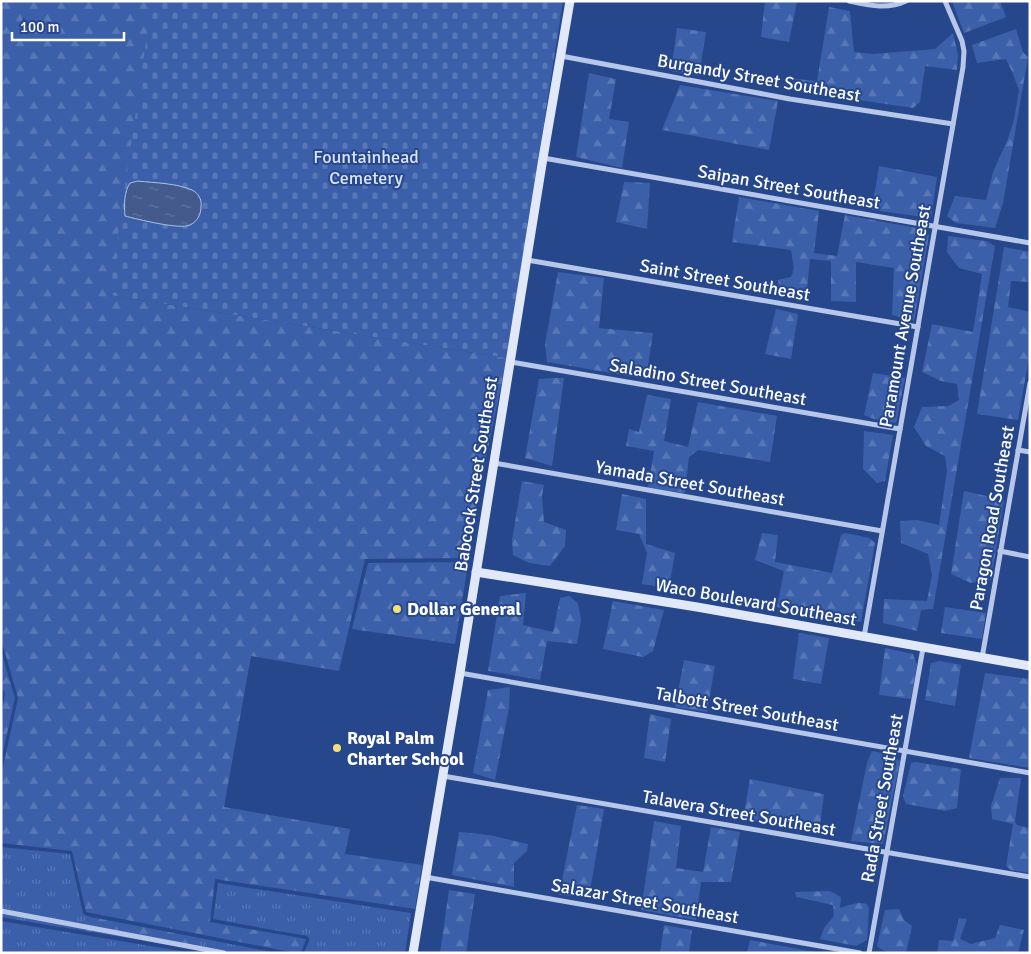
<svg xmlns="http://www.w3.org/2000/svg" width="1031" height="954" font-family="Signika,sans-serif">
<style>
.grass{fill:url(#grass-tufts)}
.forest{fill:url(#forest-firs)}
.cemetery{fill:url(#cemetery-stones)}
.water{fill:url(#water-ripples);stroke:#abc1eb}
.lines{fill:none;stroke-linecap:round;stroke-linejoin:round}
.street{stroke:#b6c7ea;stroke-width:5}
.secondary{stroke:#e1e8f9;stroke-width:9}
.poi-dot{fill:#f3df7c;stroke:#27478c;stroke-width:2}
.labels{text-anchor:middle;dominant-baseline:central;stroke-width:4;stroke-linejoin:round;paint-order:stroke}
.street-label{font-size:18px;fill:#fff;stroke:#27478c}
.park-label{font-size:18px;fill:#dae4f8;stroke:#27478c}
.poi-label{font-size:18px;font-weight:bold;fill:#fff;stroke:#27478c;text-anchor:start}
</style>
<defs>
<pattern id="grass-tufts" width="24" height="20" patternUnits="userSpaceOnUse" patternTransform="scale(1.25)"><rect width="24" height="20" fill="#3b5fa9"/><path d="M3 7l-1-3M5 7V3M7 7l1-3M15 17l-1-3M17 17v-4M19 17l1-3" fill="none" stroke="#5877b6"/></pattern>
<pattern id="forest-firs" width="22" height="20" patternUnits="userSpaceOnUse" patternTransform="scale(1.25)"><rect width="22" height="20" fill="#3b5fa9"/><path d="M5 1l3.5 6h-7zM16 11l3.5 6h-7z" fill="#5877b6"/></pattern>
<pattern id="cemetery-stones" width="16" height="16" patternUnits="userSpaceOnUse" patternTransform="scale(1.25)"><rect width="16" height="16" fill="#3b5fa9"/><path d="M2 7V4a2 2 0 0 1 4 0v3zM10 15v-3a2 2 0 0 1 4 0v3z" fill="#5877b6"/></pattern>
<pattern id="water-ripples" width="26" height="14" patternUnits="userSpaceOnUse" patternTransform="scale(1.25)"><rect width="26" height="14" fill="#445a8d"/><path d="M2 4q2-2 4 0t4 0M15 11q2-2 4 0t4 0" fill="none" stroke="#60739e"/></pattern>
</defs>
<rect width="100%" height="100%" fill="#27478c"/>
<!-- grass -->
<g class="grass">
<path d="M1,847L70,854L83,913L85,915L91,917L85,921L72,925L60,927L1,917Z"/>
<path d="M218,883L411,913L405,953H304L309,941V938L307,936L213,919Z"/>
<path d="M1,921L192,953H1Z"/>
<path d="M200,938L277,953H214L200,950Z"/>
</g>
<!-- forest -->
<g class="forest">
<path d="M1,1H234L109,295L507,358L465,558L365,559L339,671L251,656L224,807L350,829L345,854L422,865L415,909L215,879L210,922L306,939L301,953H296L86,912L72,851L1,843V776L18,698L1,639Z"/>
<path d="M765,1H797L789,42L761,37Z"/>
<path d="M952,1H1000L1006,17L964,33Z"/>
<path d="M829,7L850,11L854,52L872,54L935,49L953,33L958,55L957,70L925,66L920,102L913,108L784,89L785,78L817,81Z"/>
<path d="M677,28L706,32L699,76L671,71Z"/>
<path d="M1016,29L1023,52L1028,57L1003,203L995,228L956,223L947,216L955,196L986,200L993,172L1007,141L1014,120L1019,90L1013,74L1006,59L977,63L972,45Z"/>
<path d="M589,73L616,79L609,119L629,122L622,168L576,157Z"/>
<path d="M680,85L778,101L769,150L662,130Z"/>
<path d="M879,166L937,177L931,218L872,210Z"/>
<path d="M624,182L650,183L647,229L616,222Z"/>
<path d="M739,197L819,211L814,253L837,256L845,215L922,229L929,235L914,321L892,315L894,268L856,262V302L831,301V261L810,259L806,300L780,294L778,280L791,277L794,269L791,250L732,242Z"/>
<path d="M948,236L986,241L995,246L933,609L921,610L917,631L883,623L884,599L927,601L932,575L928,554L901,543L900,521L917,520L939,525L947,471L945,456L926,446L914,427L922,407L948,406L959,400L957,384L941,381L922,372L932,324L973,332L982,274L959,268L947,252Z"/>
<path d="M1004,247L1030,252V282L1011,281L1008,307L1030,312V352L1018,420L977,414Z"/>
<path d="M558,272L604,278L599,328L653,333L646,379L547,362L545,344Z"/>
<path d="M776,309L798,314L791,359L765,354Z"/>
<path d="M873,373L905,378L896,423L874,419L864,415Z"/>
<path d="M552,378H564L552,466L525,458L539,379Z"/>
<path d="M647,395L671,399L664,441L688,447L698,402L777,416L770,462L698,450L689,457L685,493L648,488L654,451L626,446L629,429L639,432Z"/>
<path d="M864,431L893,435L885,481L877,483L863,469Z"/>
<path d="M522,481L544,485L542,496L544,522L566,530L565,546L550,566L529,563L513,555L512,540Z"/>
<path d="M964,491L1004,500L991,580L971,583L951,574Z"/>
<path d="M622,494L646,499V544L675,553L669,588L642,584L647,553L639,534L616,530Z"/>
<path d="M474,528L455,644L352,629L368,563L466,562L468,559Z"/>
<path d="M762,533L778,535L775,562L832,573L841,535L846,533L869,538L875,543L861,622L777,607L784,571L755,560Z"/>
<path d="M526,593L523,625L553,632L560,598L569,596L578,603L581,620L577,644L547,641L540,680L488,671L500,596Z"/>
<path d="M613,601L664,610L653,651L643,657L603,649Z"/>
<path d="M945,607L986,613L982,639L941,633Z"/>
<path d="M799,633L829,638L821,684L793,679Z"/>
<path d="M885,648L913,654L917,665L911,699L879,695Z"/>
<path d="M1,651L15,698L1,761V714L5,694L1,685Z"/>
<path d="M684,660L715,666L707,712L675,707Z"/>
<path d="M940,661L961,665L955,706L925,700L931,663Z"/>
<path d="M985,673L1030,679V768L969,758Z"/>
<path d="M510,687L509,708L495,780L473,773L488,690Z"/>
<path d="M650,714L671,719L665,762L644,758Z"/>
<path d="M872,751L892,755L900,761L883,844L851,841L867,763Z"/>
<path d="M915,762L961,769L957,808L945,811L906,804L903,796L911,763Z"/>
<path d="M1000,778H1021L1015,821L1017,825L1030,828V873L1011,870L1006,866L1013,824L992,819L991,806Z"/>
<path d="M750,779L824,794L819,833L743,819Z"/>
<path d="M577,805L604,809L589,897L559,895Z"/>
<path d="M654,821L681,826L676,868L703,872L711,827L740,832L731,882H701L696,920L641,910Z"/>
<path d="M459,832L489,835L528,844L527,851L514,863V887L452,875Z"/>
<path d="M449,890L475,894L466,953H440Z"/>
<path d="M830,891L841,897L840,908C849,905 858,901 867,904L869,908L867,940L856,946L820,939L824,928L834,916L833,905L796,897L795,892Z"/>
<path d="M899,909L904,920L912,926L906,953C895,953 885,954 877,946L885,910Z"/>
<path d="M1,917L60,927L72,925L85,921L91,917L200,938V950Z"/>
<path d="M959,918L967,919L960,939L971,944L995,938L1000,925L1024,930L1018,953H937L939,940L953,941Z"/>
<path d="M664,925L692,930L689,953H660Z"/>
<path d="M750,940L820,953H747Z"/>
</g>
<!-- cemetery -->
<path class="cemetery" d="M152,1H563L507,358L109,295Z"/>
<!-- water -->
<path class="water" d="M138,181C155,183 176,183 192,190C198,193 202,199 201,206C201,214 198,221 190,225C180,230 137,219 125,216C124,205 124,192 130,183Z"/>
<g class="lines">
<!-- street -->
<g class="street">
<path d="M849,1C868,5 887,10 906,1"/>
<path d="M561,56L790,99L953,124"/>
<path d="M543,158L1030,243"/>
<path d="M527,260L918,327"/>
<path d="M511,362L900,429"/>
<path d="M1018,450L1030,452"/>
<path d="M494,463L882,531"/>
<path d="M1000,551L1030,557"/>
<path d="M864,637L963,67L964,51L962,41L945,1"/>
<path d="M982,658L1030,383"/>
<path d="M460,673L1030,773"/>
<path d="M443,776L1030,877"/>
<path d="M425,877L860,953"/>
<path d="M1,911L224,953"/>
<path d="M869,953L923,648"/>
</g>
<!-- secondary -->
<g class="secondary">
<path d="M476,572L697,607L1030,666"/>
<path d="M413,953L460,673L543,158L570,1"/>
</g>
</g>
<!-- markers -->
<g class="poi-dot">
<circle cx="397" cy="609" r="5"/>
<circle cx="337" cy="748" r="5"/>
</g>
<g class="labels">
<!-- street labels -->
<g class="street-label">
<text transform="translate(759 78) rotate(10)">Burgandy Street Southeast</text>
<text transform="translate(789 187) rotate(10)">Saipan Street Southeast</text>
<text transform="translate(725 280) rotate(10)">Saint Street Southeast</text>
<text transform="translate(905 316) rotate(-80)">Paramount Avenue Southeast</text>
<text transform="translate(708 382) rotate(10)">Saladino Street Southeast</text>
<text transform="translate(476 474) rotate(-81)">Babcock Street Southeast</text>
<text transform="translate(690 483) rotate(10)">Yamada Street Southeast</text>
<text transform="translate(992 518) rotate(-80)">Paragon Road Southeast</text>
<text transform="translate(756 602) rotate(10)">Waco Boulevard Southeast</text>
<text transform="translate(747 709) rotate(10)">Talbott Street Southeast</text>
<text transform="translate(882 798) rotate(-80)">Rada Street Southeast</text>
<text transform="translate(739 813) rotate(10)">Talavera Street Southeast</text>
<text transform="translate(645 901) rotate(10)">Salazar Street Southeast</text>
</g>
<!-- park labels -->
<g class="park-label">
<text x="366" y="157">Fountainhead<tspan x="366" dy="21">Cemetery</tspan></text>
</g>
<!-- poi labels -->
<g class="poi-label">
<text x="407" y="609">Dollar General</text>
<text x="347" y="738">Royal Palm<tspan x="347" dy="21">Charter School</tspan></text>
</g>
</g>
<!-- border -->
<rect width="1031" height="954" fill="none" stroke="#ffffff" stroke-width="5"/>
<!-- scale -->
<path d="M12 32v8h112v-8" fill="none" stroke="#ffffff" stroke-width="2.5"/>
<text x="20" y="32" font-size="15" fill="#ffffff" stroke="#27478c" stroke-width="4" paint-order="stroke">100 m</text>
</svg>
